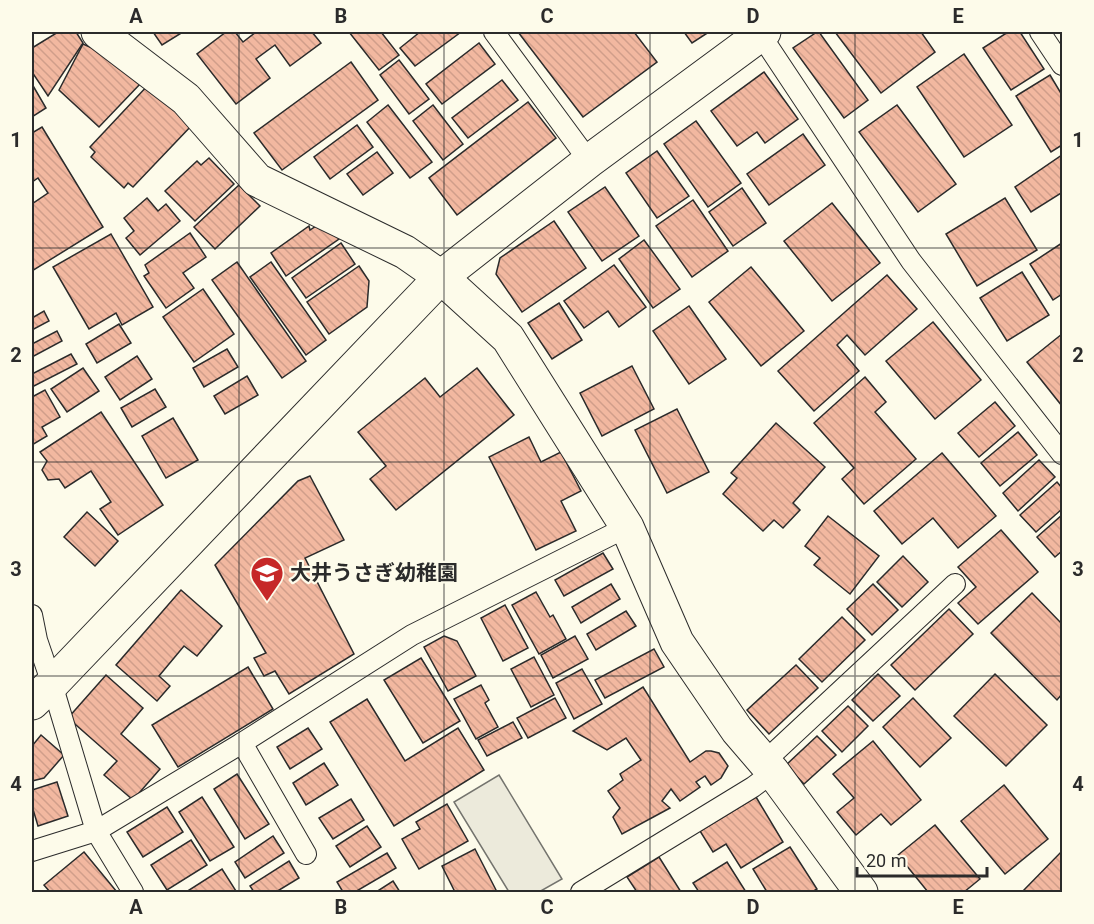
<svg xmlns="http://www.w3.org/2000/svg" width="1094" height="924" font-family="Roboto,'Noto Sans JP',sans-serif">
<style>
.parking{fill:#eceadb;stroke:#74746e;stroke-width:1.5}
.building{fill:url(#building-back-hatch);stroke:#2b2b2b;stroke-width:1.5}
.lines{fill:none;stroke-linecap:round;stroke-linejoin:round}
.service-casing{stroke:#2b2b2b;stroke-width:22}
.minor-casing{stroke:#2b2b2b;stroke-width:35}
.tertiary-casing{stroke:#2b2b2b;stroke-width:35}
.service{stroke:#fdfbea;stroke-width:20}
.minor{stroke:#fdfbea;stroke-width:33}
.tertiary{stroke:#fdfbea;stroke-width:33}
.grid{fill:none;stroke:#2b2b2b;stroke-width:1.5;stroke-opacity:0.55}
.labels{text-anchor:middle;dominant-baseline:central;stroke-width:4.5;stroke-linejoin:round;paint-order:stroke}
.poi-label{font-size:21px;font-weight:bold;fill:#2b2b2b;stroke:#fdfbea;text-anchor:start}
.neatline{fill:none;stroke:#2b2b2b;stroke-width:2}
.grid-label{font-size:20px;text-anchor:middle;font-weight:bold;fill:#2b2b2b}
</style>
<defs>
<pattern id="building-back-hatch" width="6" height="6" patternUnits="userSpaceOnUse" patternTransform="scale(1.5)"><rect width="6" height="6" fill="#f2b8a0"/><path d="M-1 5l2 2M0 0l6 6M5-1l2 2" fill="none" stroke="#d09e8a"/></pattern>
</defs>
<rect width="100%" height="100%" fill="#fdfbea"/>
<!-- parking -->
<path class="parking" d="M499,775L562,879L539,892H509L454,802Z"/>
<!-- building -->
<g class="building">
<path d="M58,32H76L83,43L48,96L32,72V48Z"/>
<path d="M153,32H183L162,45Z"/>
<path d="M226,32H235L243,42L256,32H312L321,43L290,66L275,45L256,59L270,78L236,104L197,54Z"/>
<path d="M349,32H381L399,55L379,70Z"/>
<path d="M420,32H461L415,66L400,48Z"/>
<path d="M518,32H634L657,62L583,117Z"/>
<path d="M684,32H709L692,43Z"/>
<path d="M817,32H819L868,100L844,118L793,48Z"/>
<path d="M835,32H921L935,52L881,93Z"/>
<path d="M1008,32H1020L1044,69L1011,90L983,48Z"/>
<path d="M479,43L495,64L442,104L426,84Z"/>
<path d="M83,44L115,58L141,83L99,127L59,90Z"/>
<path d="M964,54L1012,125L964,157L917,87Z"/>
<path d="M399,60L429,99L409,114L380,75Z"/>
<path d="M351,62L378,100L282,170L254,133Z"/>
<path d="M764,72L798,119L765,143L757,132L737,146L711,111Z"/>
<path d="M1050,75L1062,95V145L1051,152L1016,96Z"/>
<path d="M502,80L518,100L468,138L452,118Z"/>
<path d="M150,83L193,124L133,187L128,183L124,188L91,157L95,152L90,147Z"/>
<path d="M32,84L46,108L32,117Z"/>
<path d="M528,102L556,138L457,215L429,178Z"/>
<path d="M388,105L432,162L410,178L367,122Z"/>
<path d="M433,105L463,144L443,160L413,121Z"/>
<path d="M897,105L956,184L918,212L859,132Z"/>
<path d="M696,121L741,183L708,207L664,144Z"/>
<path d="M357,125L373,147L330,179L314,157Z"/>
<path d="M42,127L103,227L32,271V204L48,193L38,178L32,182V133Z"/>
<path d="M803,134L825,165L769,205L747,174Z"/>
<path d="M657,151L689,196L657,218L626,173Z"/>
<path d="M377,152L393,173L363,195L347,174Z"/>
<path d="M1062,155V195L1061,193L1031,212L1015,187Z"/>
<path d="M209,158L234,184L195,221L165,191L197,161L201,165Z"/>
<path d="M239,185L260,206L215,249L194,227Z"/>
<path d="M605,187L639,236L602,261L568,212Z"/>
<path d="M742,188L766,223L733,246L709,212Z"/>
<path d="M147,198L158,211L166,204L180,221L140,255L126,238L134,231L124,218Z"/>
<path d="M1005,198L1037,250L977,286L946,234Z"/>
<path d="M693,200L728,251L692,277L656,226Z"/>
<path d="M832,203L880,263L832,301L784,241Z"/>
<path d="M325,220L339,239L286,276L271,253L309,226L310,230Z"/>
<path d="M554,221L586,268L522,312L496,274L500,258Z"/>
<path d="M190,233L206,257L183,273L194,288L166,308L144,276L149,273L145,265Z"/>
<path d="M111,234L153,307L122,325L116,313L89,329L53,267Z"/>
<path d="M644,240L680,289L653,308L619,259Z"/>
<path d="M341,243L355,264L306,298L292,278Z"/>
<path d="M1062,243V294L1053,300L1030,264Z"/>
<path d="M237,262L306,361L282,378L212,280Z"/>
<path d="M271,262L326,340L306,355L250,277Z"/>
<path d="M614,265L646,307L619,327L608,311L584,328L564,301Z"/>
<path d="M359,266L369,281L367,307L329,334L307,302Z"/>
<path d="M751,267L804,331L761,366L709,302Z"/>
<path d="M1022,272L1049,315L1007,341L980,298Z"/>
<path d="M887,275L917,309L865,355L847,335L837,345L859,371L814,411L778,371Z"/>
<path d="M203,289L234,334L194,362L163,317Z"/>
<path d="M559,303L582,340L552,359L528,323Z"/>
<path d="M689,306L726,359L689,384L653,331Z"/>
<path d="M44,311L49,321L32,330V318Z"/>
<path d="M933,322L981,380L935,419L886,361Z"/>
<path d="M119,324L131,343L97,363L86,344Z"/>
<path d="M57,331L62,341L32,357V344Z"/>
<path d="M1062,334V406L1027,362Z"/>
<path d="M227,349L238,367L204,387L193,368Z"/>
<path d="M71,354L77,364L32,387V374Z"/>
<path d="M137,356L152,379L120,400L105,377Z"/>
<path d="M632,366L654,409L602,436L580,393Z"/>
<path d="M83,368L99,391L67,412L51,389Z"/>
<path d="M477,368L514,415L396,510L370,479L386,466L358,432L425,378L440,397Z"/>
<path d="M247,376L258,395L225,414L214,396Z"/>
<path d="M865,377L886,402L875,412L916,459L864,504L842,479L854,468L814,423Z"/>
<path d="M155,389L166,407L132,427L121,408Z"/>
<path d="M45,390L60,417L42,427L47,436L32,445V397Z"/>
<path d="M995,402L1015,426L979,457L958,433Z"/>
<path d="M677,409L709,472L667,493L635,430Z"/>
<path d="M101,412L163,505L118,535L100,509L111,502L91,471L65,488L59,479L48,480L42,470L47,461L40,452Z"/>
<path d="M173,418L198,460L166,478L142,436Z"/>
<path d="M776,423L825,467L793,503L800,510L783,528L774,520L763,531L723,494L737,478L731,473Z"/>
<path d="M1018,432L1037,455L1000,486L981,463Z"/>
<path d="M529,437L541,462L561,452L581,491L561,501L576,531L536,550L489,457Z"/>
<path d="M942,453L996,516L958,548L933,518L902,544L874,511Z"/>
<path d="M1039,460L1055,477L1018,511L1003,493Z"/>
<path d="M310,476L344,540L305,558L354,654L289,694L275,671L264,676L254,658L266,653L215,565L298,481Z"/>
<path d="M1057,482L1062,488V509L1036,532L1020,515Z"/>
<path d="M87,512L118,541L95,566L64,537Z"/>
<path d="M1062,515V551L1055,557L1037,537Z"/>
<path d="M828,516L879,556L850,594L814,565L820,558L805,546Z"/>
<path d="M1001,530L1038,572L978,624L958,603L976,587L958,567Z"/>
<path d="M603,553L613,569L564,596L555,580Z"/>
<path d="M903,556L928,582L902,607L877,582Z"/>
<path d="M611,584L620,599L581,623L572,607Z"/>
<path d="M873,584L898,610L872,635L847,609Z"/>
<path d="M181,590L222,626L197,656L184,646L159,676L170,686L157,701L116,665Z"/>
<path d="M536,592L550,617L553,615L566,639L539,654L512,605Z"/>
<path d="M1032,593L1062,624V694L1057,700L991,633Z"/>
<path d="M505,605L528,648L503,661L481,618Z"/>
<path d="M949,609L973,634L915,690L891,665Z"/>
<path d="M626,611L636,626L596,650L587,634Z"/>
<path d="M842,617L865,640L822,682L799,659Z"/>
<path d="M444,636L457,641L476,676L448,691L424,647Z"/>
<path d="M575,636L588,659L553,678L541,655Z"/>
<path d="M654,649L664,667L605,698L595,680Z"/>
<path d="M534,657L554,695L531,707L511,669Z"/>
<path d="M421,658L460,721L423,743L384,680Z"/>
<path d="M796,665L818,688L769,734L747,710Z"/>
<path d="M248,667L273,709L178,767L152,725Z"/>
<path d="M582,669L602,704L574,719L556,683Z"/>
<path d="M878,674L900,696L873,721L852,700Z"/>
<path d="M995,674L1047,725L1006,766L954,716Z"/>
<path d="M106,675L143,708L121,734L160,769L133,800L104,775L117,761L68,718Z"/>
<path d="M481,685L489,700L485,703L498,727L476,739L454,699Z"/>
<path d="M643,687L690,762L706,751H711L719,753L728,766L721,778L711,785L705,776L696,782L700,787L680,801L671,789L662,801L670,808L622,834L613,817L620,808L608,791L623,780L620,774L641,760L626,738L607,750L573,731Z"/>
<path d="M555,698L566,718L528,738L517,718Z"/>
<path d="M913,698L951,738L920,767L883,727Z"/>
<path d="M367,699L405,761L458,728L484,770L394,826L330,722Z"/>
<path d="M848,706L868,726L842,752L822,731Z"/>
<path d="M513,722L522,738L487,756L478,740Z"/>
<path d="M308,728L322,749L290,769L277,747Z"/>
<path d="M41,735L64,755L44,778L32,781V746Z"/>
<path d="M817,736L836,755L804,784L786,765Z"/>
<path d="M873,741L921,800L891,825L881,814L856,835L837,812L854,798L833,774Z"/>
<path d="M324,763L338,785L306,805L293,783Z"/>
<path d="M237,774L269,824L245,839L214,789Z"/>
<path d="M57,782L68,816L38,826L32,806V790Z"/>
<path d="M1004,785L1048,839L1005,874L961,821Z"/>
<path d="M202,797L234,847L210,861L179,812Z"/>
<path d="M756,797L783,842L741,868L726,844L713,852L700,831Z"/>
<path d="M351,799L364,820L333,839L319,818Z"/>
<path d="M447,804L468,841L419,869L402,839L420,829L416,822Z"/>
<path d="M167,807L183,832L143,857L127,832Z"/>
<path d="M935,825L980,879L964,892H928L898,855Z"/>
<path d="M367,826L381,847L350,867L336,846Z"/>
<path d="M273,836L284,853L245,878L235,862Z"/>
<path d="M191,840L207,865L167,890L151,865Z"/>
<path d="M790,847L817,889L812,892H767L753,869Z"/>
<path d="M475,849L497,892H455L442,866Z"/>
<path d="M1062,851V892H1022Z"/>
<path d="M84,852L117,892H50L44,885Z"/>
<path d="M387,853L396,868L355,892H343L337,882Z"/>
<path d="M659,857L681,892H637L627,877Z"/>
<path d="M289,861L299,878L276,892H254L250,886Z"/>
<path d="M727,862L746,892H699L693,883Z"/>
<path d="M222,869L236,891L233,892H186Z"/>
<path d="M393,881L400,892H376Z"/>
</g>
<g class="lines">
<defs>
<g id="service">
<path d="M494,32L589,161"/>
<path d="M1040,32L1062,65"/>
<path d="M760,34L911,261L1062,454"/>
<path d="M32,615L37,640L52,684L96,831L133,892"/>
<path d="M242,743L306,854"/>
<path d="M764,762L955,584"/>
<path d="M32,851L96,831L242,743L412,635L627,527"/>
<path d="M581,892L753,787L773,772"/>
</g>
<path id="minor" d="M98,32L186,99L257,180L405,252L441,277L508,338L627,527L677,642L737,730L773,772L861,892"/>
<path id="tertiary" d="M32,703L52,684L441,277L589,161L764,32"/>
</defs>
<!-- service casing -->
<use href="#service" class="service-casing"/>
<!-- minor casing -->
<use href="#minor" class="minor-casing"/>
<!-- tertiary casing -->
<use href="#tertiary" class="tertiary-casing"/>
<!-- service -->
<use href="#service" class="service"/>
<!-- minor -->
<use href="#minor" class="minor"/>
<!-- tertiary -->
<use href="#tertiary" class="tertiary"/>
</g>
<!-- grid -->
<path class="grid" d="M239,32V892M444,32V892M650,32V892M855,32V892M32,248H1062M32,462H1062M32,676H1062"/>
<!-- icons -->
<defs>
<symbol id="school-pin" viewBox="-11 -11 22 30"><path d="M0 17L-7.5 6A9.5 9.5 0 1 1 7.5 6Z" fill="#c62828" stroke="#fdfbea"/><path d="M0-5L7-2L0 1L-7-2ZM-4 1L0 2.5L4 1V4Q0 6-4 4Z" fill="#fff"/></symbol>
</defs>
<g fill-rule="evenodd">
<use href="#school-pin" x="248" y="554" width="38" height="52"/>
</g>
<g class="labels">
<!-- poi labels -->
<g class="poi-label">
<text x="290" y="573">大井うさぎ幼稚園</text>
</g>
</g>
<!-- border -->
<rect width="1094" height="924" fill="none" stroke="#fdfbea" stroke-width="66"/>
<!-- scale -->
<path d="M857 867v9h130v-9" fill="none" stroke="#2b2b2b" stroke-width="3"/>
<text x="866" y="867" font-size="18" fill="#2b2b2b" stroke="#fdfbea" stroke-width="4.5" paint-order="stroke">20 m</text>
<rect x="33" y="33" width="1028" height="858" class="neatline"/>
<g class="grid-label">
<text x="136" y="23">A</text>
<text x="341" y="23">B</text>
<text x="547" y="23">C</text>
<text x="753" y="23">D</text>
<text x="958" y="23">E</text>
<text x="16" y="147">1</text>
<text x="1078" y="147">1</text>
<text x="16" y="362">2</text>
<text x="1078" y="362">2</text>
<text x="16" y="576">3</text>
<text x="1078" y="576">3</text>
<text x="16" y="791">4</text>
<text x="1078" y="791">4</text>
<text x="136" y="914">A</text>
<text x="341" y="914">B</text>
<text x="547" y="914">C</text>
<text x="753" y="914">D</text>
<text x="958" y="914">E</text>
</g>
</svg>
